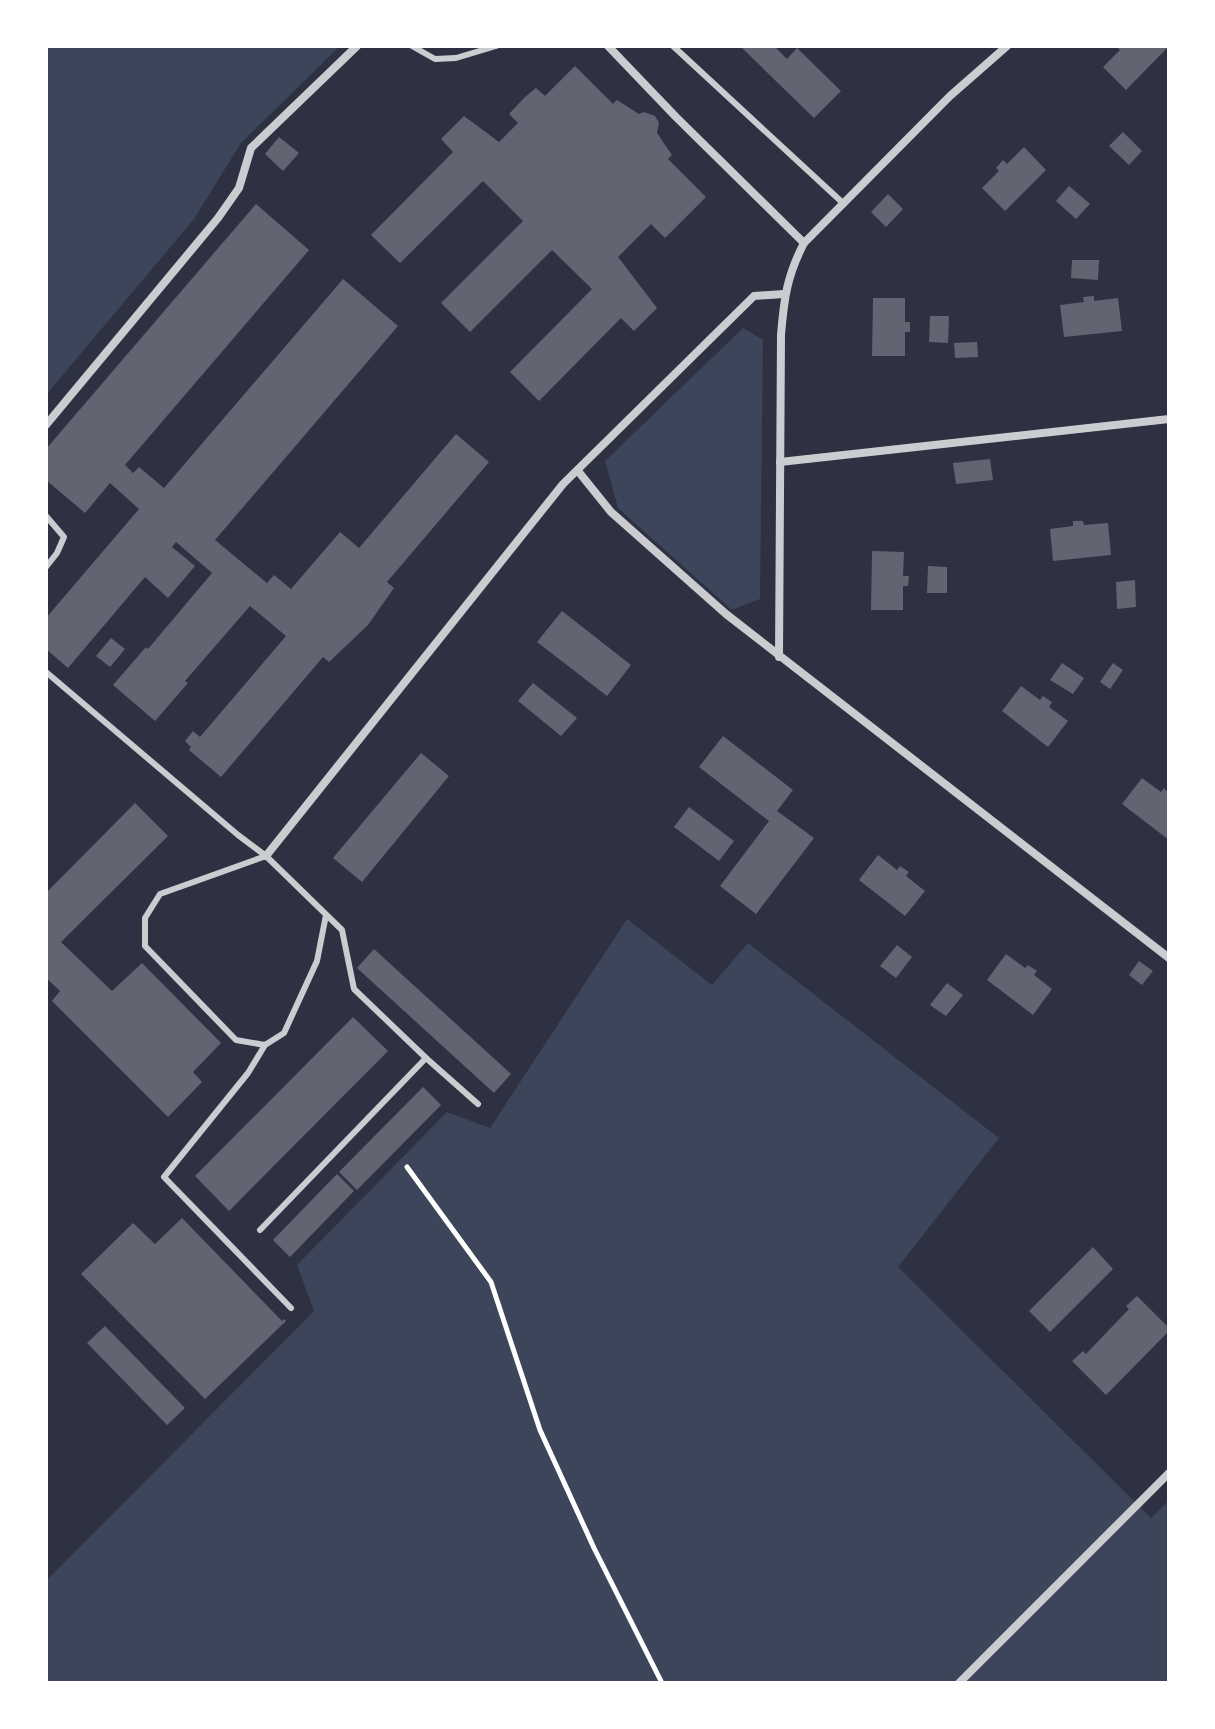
<svg xmlns="http://www.w3.org/2000/svg" width="1215" height="1729" font-family="Montserrat,sans-serif">
<style>
.green{fill:#3c4559}
.building{fill:#626471}
.lines{fill:none;stroke-linecap:round;stroke-linejoin:round}
.path{stroke:#fff;stroke-width:5}
.service{stroke:#caccd0;stroke-width:6}
.minor{stroke:#caccd0;stroke-width:8}
</style>
<rect width="100%" height="100%" fill="#2d3142"/>
<!-- green -->
<g class="green">
<path d="M46,46H340L241,143L194,219L46,395Z"/>
<path d="M743,328L763,340L760,599L732,610L618,508L605,461Z"/>
<path d="M627,919L712,985L748,943L999,1138L898,1267L1151,1518L1169,1500V1683H46V1581L314,1311L297,1265L447,1112L490,1128Z"/>
</g>
<!-- building -->
<g class="building">
<path d="M740,46H774L787,59L797,48L841,91L814,118Z"/>
<path d="M1116,46H1165L1167,48L1126,90L1103,67L1120,50Z"/>
<path d="M575,66L613,104L617,100L639,114L644,112L655,116L659,123L657,133L672,155L668,159L706,197L665,238L651,224L618,257L657,308L634,331L621,318L539,401L510,372L592,289L552,250L470,332L441,303L523,221L483,181L400,263L371,235L453,152L441,139L464,116L499,142L518,123L509,114L525,97L536,88L545,96Z"/>
<path d="M1123,132L1142,151L1129,165L1109,146Z"/>
<path d="M279,137L299,153L283,171L265,154Z"/>
<path d="M1024,147L1046,170L1005,211L982,188L999,171L996,168L1003,160L1007,164Z"/>
<path d="M1069,186L1090,204L1076,219L1056,201Z"/>
<path d="M888,194L903,209L886,227L871,212Z"/>
<path d="M256,204L309,250L125,465L133,473L139,467L164,488L343,279L398,326L215,540L267,583L274,575L291,589L340,532L359,548L456,434L489,462L387,582L394,588L368,625L329,662L323,657L221,777L189,750L191,747L185,741L193,731L200,737L286,636L250,606L185,681L188,683L155,721L113,685L146,647L148,649L212,573L176,542L172,547L195,566L168,598L145,577L68,668L46,649V618L139,509L110,483L85,513L46,480V449Z"/>
<path d="M1072,260H1099L1098,280L1071,278Z"/>
<path d="M1094,296V301L1118,298L1122,331L1064,337L1060,305L1084,302L1083,297Z"/>
<path d="M873,298H905V322H910V332H905V356H872Z"/>
<path d="M930,316H949L948,343L929,342Z"/>
<path d="M977,342L978,357L955,358L954,343Z"/>
<path d="M990,459L993,480L956,484L953,463Z"/>
<path d="M1073,521H1083L1084,525L1108,523L1111,555L1053,561L1050,529L1073,526Z"/>
<path d="M872,551L904,552L903,576H909L908,586H903V610H871Z"/>
<path d="M928,566L947,567V593H927Z"/>
<path d="M1135,580L1136,607L1117,609L1116,582Z"/>
<path d="M562,611L631,665L607,696L537,642Z"/>
<path d="M111,638L125,649L110,667L96,656Z"/>
<path d="M1062,663L1084,678L1073,694L1050,680Z"/>
<path d="M1113,663L1123,670L1110,689L1100,682Z"/>
<path d="M533,683L577,718L561,736L518,701Z"/>
<path d="M1021,686L1040,700L1043,696L1052,702L1049,707L1068,721L1048,747L1002,711Z"/>
<path d="M723,736L793,790L777,811L814,838L756,914L720,886L769,821L699,767Z"/>
<path d="M421,753L449,776L362,882L333,858Z"/>
<path d="M1142,778L1161,792L1164,788L1169,793V840L1122,804Z"/>
<path d="M135,803L168,836L61,942L112,991L142,963L221,1043L193,1072L202,1082L168,1117L52,1001L60,991L46,978V893Z"/>
<path d="M689,807L734,841L719,861L674,827Z"/>
<path d="M878,855L897,870L900,866L909,872L906,876L925,891L905,916L859,880Z"/>
<path d="M897,945L912,957L896,978L880,966Z"/>
<path d="M374,949L511,1074L494,1093L357,968Z"/>
<path d="M1006,954L1025,968L1028,965L1037,971L1034,975L1052,989L1033,1015L987,980Z"/>
<path d="M1139,961L1153,971L1142,985L1129,975Z"/>
<path d="M947,983L963,995L946,1016L930,1005Z"/>
<path d="M353,1017L388,1051L229,1211L195,1176Z"/>
<path d="M423,1087L441,1105L357,1190L339,1172Z"/>
<path d="M337,1174L354,1191L290,1257L273,1240Z"/>
<path d="M182,1218L282,1321L284,1319L286,1321L205,1399L81,1274L133,1223L155,1244Z"/>
<path d="M1093,1247L1113,1269L1050,1332L1029,1311Z"/>
<path d="M1137,1296L1169,1328V1331L1106,1395L1072,1361L1083,1351L1086,1354L1129,1309L1126,1306Z"/>
<path d="M105,1326L185,1408L167,1425L87,1343Z"/>
</g>
<g class="lines">
<!-- path -->
<path class="path" d="M407,1167L491,1282L540,1430L594,1548L662,1683"/>
<!-- service -->
<g class="service">
<path d="M412,46L435,59L456,58L496,46"/>
<path d="M673,46L844,204"/>
<path d="M46,516L64,537L57,553L46,567"/>
<path d="M46,672L238,835L266,856L342,930L354,989L426,1058L260,1230"/>
<path d="M266,856L160,894L145,918V946L236,1040L265,1045L284,1033L317,961L326,915"/>
<path d="M265,1045L248,1073L164,1177L291,1308"/>
<path d="M426,1058L478,1104"/>
</g>
<!-- minor -->
<g class="minor">
<path d="M608,46L676,117L804,243"/>
<path d="M46,425L218,218L239,188L251,148L357,46"/>
<path d="M780,462L1169,419"/>
<path d="M578,471L611,512L726,614L1169,958"/>
<path d="M779,657L781,335C784,298 787,276 804,243L950,96L1007,46"/>
<path d="M266,856L563,484L754,296L784,294"/>
<path d="M959,1683L1169,1473"/>
</g>
</g>
<!-- border -->
<rect width="1215" height="1729" fill="none" stroke="#ffffff" stroke-width="96"/>
</svg>
